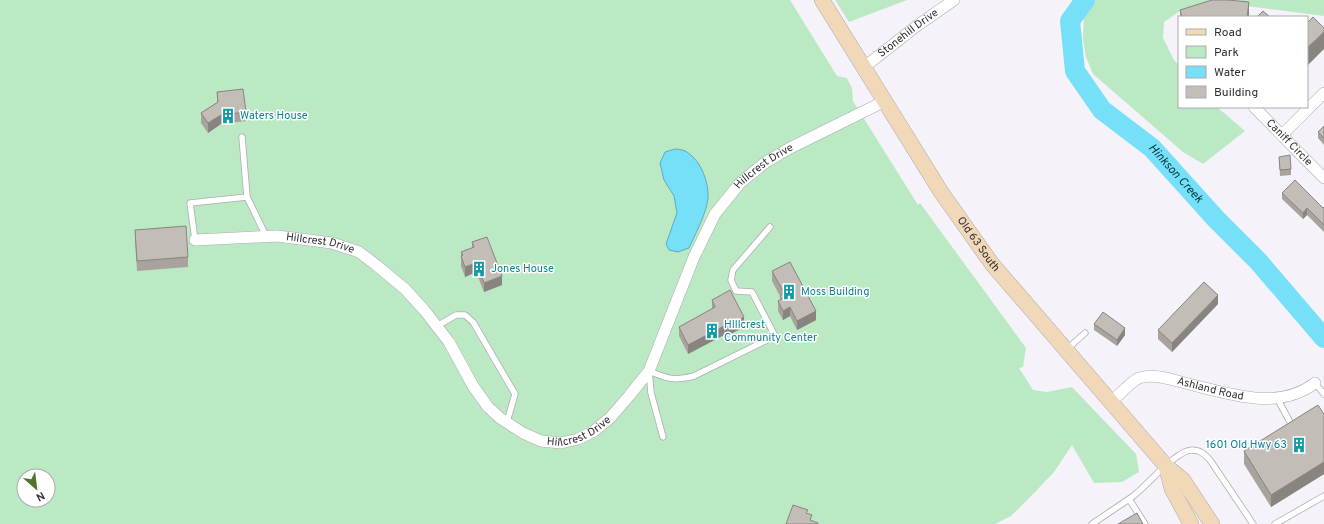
<svg xmlns="http://www.w3.org/2000/svg" width="1324" height="524" font-family="Overpass,sans-serif">
<style>
.green{fill:#bae9c4;fill-rule:evenodd}
.water{fill:#76e0f9;stroke:#61aabd}
.lines{fill:none;stroke-linecap:round;stroke-linejoin:round}
.river{stroke:#76e0f9;stroke-width:20}
.service-casing{stroke:#aeaab1;stroke-width:7}
.minor-casing{stroke:#aeaab1;stroke-width:12}
.secondary-casing{stroke:#aeaab1;stroke-width:16}
.service{stroke:#fff;stroke-width:5.5}
.minor{stroke:#fff;stroke-width:11}
.secondary{stroke:#f0d8b8;stroke-width:15}
.wall{fill:#a8a39d}
.shaded-wall{fill:#888480}
.building{fill:#c3bdb7;stroke:#888480}
.labels{text-anchor:middle;dominant-baseline:central;stroke-width:3;stroke-linejoin:round;paint-order:stroke}
.street-label{font-size:11px;fill:#2f2d30;stroke:#fff}
.culture-label{font-size:11px;fill:#0d838f;stroke:#fff;text-anchor:start}
.water-label{font-size:12px;font-style:italic;fill:#013641;stroke:#fff}
</style>
<rect width="100%" height="100%" fill="#f6f2f9"/>
<!-- green -->
<g class="green">
<path d="M0,0H790L837,76L847,78L852,88L853,101L918,205L920,203L1026,348L1023,367L1019,368L1033,390L1047,392L1072,387L1136,454L1139,472L1122,482L1094,483L1072,445L1054,472L1036,491L1011,516L995,524H0ZM24,476H48V500H24Z"/>
<path d="M835,0H907L849,22Z"/>
<path d="M1095,0H1324V16L1239,5L1180,11L1164,22L1163,38L1174,60L1179,65V107H1217L1245,131L1203,164L1183,152L1093,74L1086,57L1083,39L1084,12Z"/>
</g>
<!-- water -->
<path class="water" d="M675,149C679,149 684,150 687,152C701,161 709,182 708,198C707,212 695,235 689,248L678,252L669,250L666,244L677,213L674,196L664,180L660,163L665,152Z"/>
<g class="lines">
<!-- river -->
<path class="river" id="s1" d="M1085,0L1070,21L1075,71L1102,110L1152,148L1216,219L1258,261L1324,338"/>
<defs>
<g id="service">
<path d="M242,137L247,197"/>
<path d="M195,240L190,203L247,197L266,236"/>
<path d="M437,326L456,315H465L473,322L515,394L507,422"/>
<path d="M1066,350L1085,333"/>
<path d="M1315,383L1324,394"/>
<path d="M1277,398L1291,424"/>
<path d="M663,437L651,393L649,371C668,379 674,381 694,376L775,336L752,292L736,291L731,280L733,270L770,227"/>
<path d="M1129,499L1145,524"/>
<path d="M1092,524C1105,515 1119,506 1132,497C1146,487 1176,450 1192,450C1201,450 1205,455 1210,460L1253,524"/>
<path d="M1275,524L1324,496"/>
</g>
<g id="minor">
<path id="s2" d="M863,66L872,61L918,25L954,0"/>
<path id="s3" d="M1254,107L1324,178"/>
<path d="M1282,135L1324,93"/>
<path id="s4" d="M195,240L277,236L332,243L359,252L376,265L405,289L425,311L449,342L473,386L488,407L500,418L523,433L541,441L561,443L578,439L594,431L610,418L629,396L649,371L694,257L715,214L740,183L766,162L790,148L885,101"/>
<path id="s5" d="M1111,402C1117,397 1133,380 1139,378C1153,374 1167,378 1181,382C1224,392 1276,413 1315,383"/>
</g>
<g id="secondary">
<path id="s6" d="M822,0L941,192L992,264L1166,466L1183,480L1212,524"/>
<path d="M1166,466L1172,489L1191,524"/>
</g>
</defs>
<!-- service casing -->
<use href="#service" class="service-casing"/>
<!-- minor casing -->
<use href="#minor" class="minor-casing"/>
<!-- secondary casing -->
<use href="#secondary" class="secondary-casing"/>
<!-- service -->
<use href="#service" class="service"/>
<!-- minor -->
<use href="#minor" class="minor"/>
<!-- secondary -->
<use href="#secondary" class="secondary"/>
</g>
<!-- wall -->
<g class="wall">
<path d="M1180,10L1249,17H1180Z"/>
<path d="M217,92L246,112V121L221,124L208,133L201,123V113L217,103Z"/>
<path d="M1324,126V145L1318,138V132Z"/>
<path d="M1279,157L1291,169V175L1280,176Z"/>
<path d="M1282,193L1323,208L1324,207V232L1307,215L1303,219L1282,199Z"/>
<path d="M135,230L188,257V267L137,271L135,240Z"/>
<path d="M472,242L502,285L484,292L476,272L465,277L461,266V252L472,248Z"/>
<path d="M772,271L816,320L797,330L790,316L783,320L778,311V301L780,300V296L772,281Z"/>
<path d="M712,300L744,327L725,337L724,335L688,354L679,336V327L712,309Z"/>
<path d="M1218,304L1172,352L1158,339V330Z"/>
<path d="M1094,324L1125,335L1117,346L1094,330Z"/>
<path d="M1324,414V474L1271,507L1244,464V451Z"/>
</g>
<!-- shaded-wall -->
<g class="shaded-wall">
<path d="M1249,2V17H1247Z"/>
<path d="M1324,32V49L1307,66V48Z"/>
<path d="M221,115V124L208,133V123Z"/>
<path d="M1307,208V215L1303,219V213Z"/>
<path d="M476,263V272L465,277V267Z"/>
<path d="M502,276V285L484,292V283Z"/>
<path d="M1218,295V304L1172,352V343Z"/>
<path d="M790,307V316L783,320V311Z"/>
<path d="M816,311V320L797,330V321Z"/>
<path d="M744,317V327L725,337V327Z"/>
<path d="M724,326V335L688,354V345Z"/>
<path d="M1125,328V335L1117,346V340Z"/>
<path d="M1324,462V474L1271,507V495Z"/>
</g>
<!-- building -->
<g class="building">
<path d="M1212,0H1228L1249,2L1247,17H1182L1180,10Z"/>
<path d="M1263,11L1270,17H1257Z"/>
<path d="M1313,17L1324,28V32L1307,48V23Z"/>
<path d="M243,89L246,112L221,115L208,123L201,113L218,102L217,92Z"/>
<path d="M1324,126V138L1318,132Z"/>
<path d="M1290,155L1291,169L1280,170L1279,157Z"/>
<path d="M1295,180L1323,208L1324,207V225L1307,208L1303,213L1282,193Z"/>
<path d="M186,226L188,257L137,261L135,230Z"/>
<path d="M487,237L502,276L484,283L476,263L465,267L461,256L463,255L461,252L474,247L472,242Z"/>
<path d="M790,262L816,311L797,321L790,307L783,311L778,301L782,299L780,296L784,293L772,271Z"/>
<path d="M1204,282L1218,295L1172,343L1158,330Z"/>
<path d="M730,290L744,317L725,327L724,326L688,345L679,327L715,307L712,300Z"/>
<path d="M1103,312L1125,328L1117,340L1094,324Z"/>
<path d="M1318,405L1324,414V462L1271,495L1244,451Z"/>
<path d="M793,505L808,510L806,513L812,515L810,520L818,523V524H786Z"/>
<path d="M1137,513L1143,524H1118Z"/>
</g>
<!-- icons -->
<defs>
<symbol id="building-bare" viewBox="-9 -9 18 18"><path d="M-4-6H4V6H1V3H-1V6H-4ZM-2.5-4.3h1.7v1.8h-1.7ZM.8-4.3h1.7v1.8H.8ZM-2.5-1h1.7V.8h-1.7ZM.8-1h1.7V.8H.8Z" fill="#0f9aa8" stroke="#fff" stroke-width="2.5" paint-order="stroke"/></symbol>
</defs>
<g fill-rule="evenodd">
<use href="#building-bare" x="217" y="105" width="22" height="22"/>
<use href="#building-bare" x="468" y="258" width="22" height="22"/>
<use href="#building-bare" x="778" y="281" width="22" height="22"/>
<use href="#building-bare" x="701" y="320" width="22" height="22"/>
<use href="#building-bare" x="1288" y="434" width="22" height="22"/>
</g>
<g class="labels">
<!-- street labels -->
<g class="street-label">
<text stroke="none"><textPath href="#s2" startOffset="56">Stonehill Drive</textPath></text>
<text stroke="none"><textPath href="#s3" startOffset="50">Caniff Circle</textPath></text>
<text stroke="none"><textPath href="#s4" startOffset="810">Hillcrest Drive</textPath></text>
<text stroke="none"><textPath href="#s6" startOffset="290">Old 63 South</textPath></text>
<text stroke="none"><textPath href="#s4" startOffset="126">Hillcrest Drive</textPath></text>
<text stroke="none"><textPath href="#s5" startOffset="110">Ashland Road</textPath></text>
<text stroke="none"><textPath href="#s4" startOffset="474">Hillcrest Drive</textPath></text>
</g>
<!-- culture labels -->
<g class="culture-label">
<text x="240" y="116">Waters House</text>
<text x="491" y="269">Jones House</text>
<text x="801" y="292">Moss Building</text>
<text x="724" y="325">HIllcrest<tspan x="724" dy="13">Community Center</tspan></text>
<text x="1287" y="445" text-anchor="end">1601 Old Hwy 63</text>
</g>
<!-- water labels -->
<g class="water-label">
<text stroke="none"><textPath href="#s1" startOffset="221">Hinkson Creek</textPath></text>
</g>
</g>
<!-- legend -->
<rect x="1178" y="16" width="130" height="92" fill="#ffffff" stroke="#acabac"/>
<rect x="1186" y="29" width="20" height="6" fill="#f0d8b8" stroke="#acabac"/>
<text x="1214" y="36" font-size="12" fill="#2f2d30">Road</text>
<rect x="1186" y="46" width="20" height="12" fill="#bae9c4" stroke="#acabac"/>
<text x="1214" y="56" font-size="12" fill="#2f2d30">Park</text>
<rect x="1186" y="66" width="20" height="12" fill="#76e0f9" stroke="#acabac"/>
<text x="1214" y="76" font-size="12" fill="#2f2d30">Water</text>
<rect x="1186" y="86" width="20" height="12" fill="#c3bdb7" stroke="#acabac"/>
<text x="1214" y="96" font-size="12" fill="#2f2d30">Building</text>
<!-- north arrow -->
<g transform="translate(36 488) rotate(152)"><circle r="19" fill="#ffffff" stroke="#acabac"/>
<path d="M0-3L7 15L0 10L-7 15Z" fill="#51732a"/>
<text y="-6" font-size="11" font-weight="bold" text-anchor="middle" fill="#2f2d30">N</text>
</g>
</svg>
